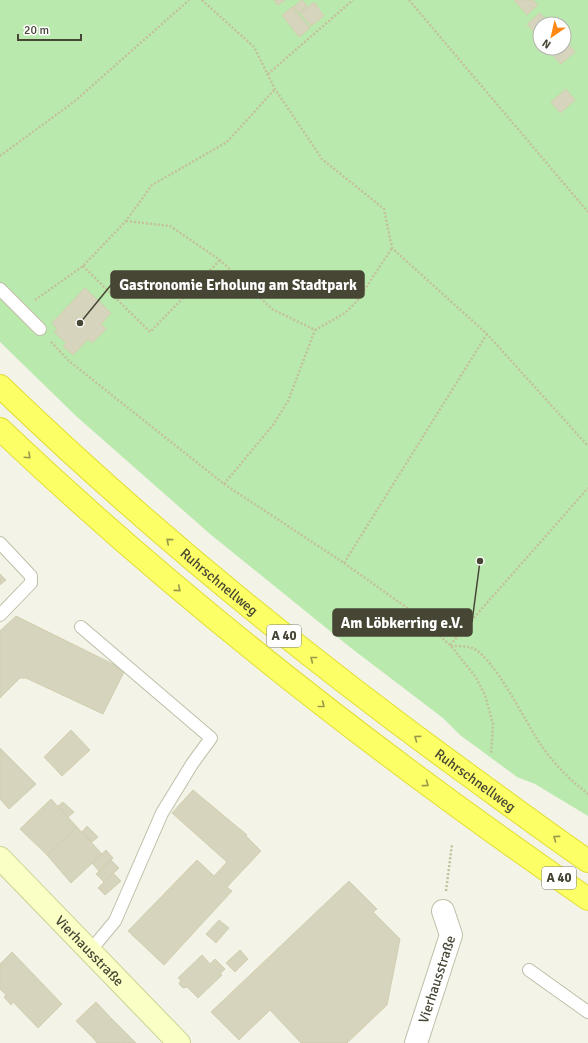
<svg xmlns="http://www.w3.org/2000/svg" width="588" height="1043" font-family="Signika,sans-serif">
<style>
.green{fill:#bae9ae;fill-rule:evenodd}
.building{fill:#d6d4bc;stroke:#d1cfaf}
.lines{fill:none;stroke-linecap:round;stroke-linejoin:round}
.lane-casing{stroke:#bfbfa9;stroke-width:14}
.street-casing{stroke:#bfbfa9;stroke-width:24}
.secondary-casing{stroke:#ccd293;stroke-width:24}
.highway-casing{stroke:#e1dd33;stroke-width:24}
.path{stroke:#c2c19a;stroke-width:2.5;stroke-dasharray:2 2;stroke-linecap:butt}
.lane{stroke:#fff;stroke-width:12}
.street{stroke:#fff;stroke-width:22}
.secondary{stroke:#f9ffc5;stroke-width:22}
.highway{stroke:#fdff66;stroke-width:22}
.oneway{stroke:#99994b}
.labels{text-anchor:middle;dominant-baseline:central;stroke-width:3;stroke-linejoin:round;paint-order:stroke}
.shield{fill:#fff;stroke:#7e7e72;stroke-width:1}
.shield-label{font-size:13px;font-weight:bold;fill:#474635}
.street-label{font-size:14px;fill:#474635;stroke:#fff}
.leader{fill:none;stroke:#474635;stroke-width:1.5}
.callout-dot{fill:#474635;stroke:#fff;stroke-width:1.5}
.callout{fill:#474635;stroke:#474635;stroke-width:1.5}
.callout-label{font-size:15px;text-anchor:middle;font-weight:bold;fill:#fff}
</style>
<rect width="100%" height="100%" fill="#f3f4e7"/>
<!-- green -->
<path class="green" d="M0,0H588V816L535,784L517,777L460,735L443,718L351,648L210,534L76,416L0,342ZM540,24H564V48H540Z"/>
<!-- building -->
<g class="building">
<path d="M274,0H285L278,5Z"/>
<path d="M302,0L307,6L299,13L293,7Z"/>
<path d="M514,0H533L538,5L527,15Z"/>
<path d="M314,2L324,16L311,26L300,13Z"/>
<path d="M292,7L310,28L299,37L282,15Z"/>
<path d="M540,13L549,24H540V33L537,36L527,24Z"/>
<path d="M564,39L575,52L561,64L549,51L553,48H564Z"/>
<path d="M566,89L575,100L560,113L551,102Z"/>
<path d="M85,288L111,313L101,324L106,329L92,343L88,339L73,355L63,346L66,343L54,332L57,329L52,323Z"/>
<path d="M0,574L6,580L0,585Z"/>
<path d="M16,616L125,670L103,714L26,678H20L0,698V631Z"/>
<path d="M71,730L90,750L62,776L44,757Z"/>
<path d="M0,748L36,784L9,809L0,799Z"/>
<path d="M193,790L247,835L246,836L261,851L227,887L232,891L164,965L128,931L197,860L214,876L227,862L172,813Z"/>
<path d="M51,799L77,827L47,855L20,829Z"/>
<path d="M63,802L74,812L68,817L58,806Z"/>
<path d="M87,826L98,837L92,842L82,832Z"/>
<path d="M77,827L102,854L71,883L47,855Z"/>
<path d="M106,850L113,858L99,871L92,863Z"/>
<path d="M111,860L119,868L104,882L96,874Z"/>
<path d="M113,873L121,881L105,895L98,888Z"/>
<path d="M349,881L377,909L373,912L400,939L387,1005L347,1043H301L270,1010L239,1040L211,1012Z"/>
<path d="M219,920L229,928L216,943L206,934Z"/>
<path d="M240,950L248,959L235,972L226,963Z"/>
<path d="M12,952L62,1004L38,1028L13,1002L11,1005L4,997L6,995L0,989V964Z"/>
<path d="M202,955L210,964L215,959L225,969L220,974L222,975L198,998L187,987L183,988L179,984L181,980L178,978Z"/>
<path d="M96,1002L112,1019L93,1038L76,1021Z"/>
<path d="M112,1019L129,1036L122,1043H97L93,1038Z"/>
<path d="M129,1036L136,1043H122Z"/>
</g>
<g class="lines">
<defs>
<g id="lane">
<path d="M0,289L40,329"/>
<path d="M0,543L31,576V583L0,615"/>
<path d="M81,627L211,738L192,764L162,813L115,921L90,951"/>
<path d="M529,970L588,1012"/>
</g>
<g id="street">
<path id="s1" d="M416,1043L451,935L443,911"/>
</g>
<g id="secondary">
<path id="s2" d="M0,858L179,1043"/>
</g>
<g id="highway">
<path id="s3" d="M0,386C146,527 303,655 467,774C507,803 547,833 588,861"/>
<path d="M0,429C182,602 381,756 588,899"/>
</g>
</defs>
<!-- lane casing -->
<use href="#lane" class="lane-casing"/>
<!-- street casing -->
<use href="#street" class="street-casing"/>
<!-- secondary casing -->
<use href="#secondary" class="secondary-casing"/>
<!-- highway casing -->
<use href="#highway" class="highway-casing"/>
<!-- path -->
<g class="path">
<path d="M202,0L254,47L275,89L322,159L384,209L392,248L487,334L588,446"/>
<path d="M409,0L588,212"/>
<path d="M268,74L353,0"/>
<path d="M0,156L75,101L189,0"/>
<path d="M126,221L170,226L220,260L272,309L315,330L345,313L357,301L392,248"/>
<path d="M83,266L150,332L220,260"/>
<path d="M35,300L83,266L126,221L152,185L227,142L275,89"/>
<path d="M51,342L69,361L224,484L344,563L410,610L450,645L475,676L485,695L493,724L491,754"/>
<path d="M224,484L273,425L288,401L315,330"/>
<path d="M344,563L487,334"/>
<path d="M450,645L588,488"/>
<path d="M451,646C457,646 466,646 472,648C494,656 527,725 541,745C554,764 570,780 588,794"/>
<path d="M446,891L452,844"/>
</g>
<!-- lane -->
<use href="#lane" class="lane"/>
<!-- street -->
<use href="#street" class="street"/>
<!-- secondary -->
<use href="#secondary" class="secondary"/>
<!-- highway -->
<use href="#highway" class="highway"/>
</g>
<!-- one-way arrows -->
<defs><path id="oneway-chevron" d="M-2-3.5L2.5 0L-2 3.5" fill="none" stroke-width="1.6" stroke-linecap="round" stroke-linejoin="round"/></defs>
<g class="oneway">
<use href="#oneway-chevron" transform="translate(28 456) rotate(43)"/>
<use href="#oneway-chevron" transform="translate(169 541) rotate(-140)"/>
<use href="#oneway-chevron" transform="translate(178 589) rotate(40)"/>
<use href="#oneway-chevron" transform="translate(313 659) rotate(-142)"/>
<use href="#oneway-chevron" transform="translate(322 705) rotate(38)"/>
<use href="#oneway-chevron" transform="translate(417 738) rotate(-144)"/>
<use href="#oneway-chevron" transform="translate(426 784) rotate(36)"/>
<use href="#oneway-chevron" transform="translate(556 838) rotate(-144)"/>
</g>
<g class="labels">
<!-- shield labels -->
<g class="shield">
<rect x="267" y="625" width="34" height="22" rx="3"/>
<rect x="542" y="867" width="34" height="22" rx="3"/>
</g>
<g class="shield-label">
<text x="284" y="636">A 40</text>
<text x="559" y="878">A 40</text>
</g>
<!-- street labels -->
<g class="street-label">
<text stroke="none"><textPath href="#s3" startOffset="294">Ruhrschnellweg</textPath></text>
<text stroke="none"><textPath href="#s3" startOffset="618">Ruhrschnellweg</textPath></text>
<text stroke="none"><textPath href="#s2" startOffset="129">Vierhausstraße</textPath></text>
<text stroke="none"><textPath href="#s1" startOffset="67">Vierhausstraße</textPath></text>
</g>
</g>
<!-- callouts -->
<path class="leader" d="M80 323L111 285M480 561L472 622"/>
<g class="callout-dot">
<circle cx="80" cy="323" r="4"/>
<circle cx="480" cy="561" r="4"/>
</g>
<g class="callout">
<rect x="111" y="271" width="253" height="27" rx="4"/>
<rect x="333" y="609" width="139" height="27" rx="4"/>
</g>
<g class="callout-label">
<text x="238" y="290">Gastronomie Erholung am Stadtpark</text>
<text x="402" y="628">Am Löbkerring e.V.</text>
</g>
<!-- north arrow -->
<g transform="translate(552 36) rotate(214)"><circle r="19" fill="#ffffff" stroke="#b5b5ae"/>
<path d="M0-3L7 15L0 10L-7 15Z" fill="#ff8712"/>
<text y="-6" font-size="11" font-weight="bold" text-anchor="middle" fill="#474635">N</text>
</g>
<!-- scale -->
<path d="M18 34v6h63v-6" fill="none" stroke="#474635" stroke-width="2"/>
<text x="24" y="34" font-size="12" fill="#474635" stroke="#ffffff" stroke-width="3" paint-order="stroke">20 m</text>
</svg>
